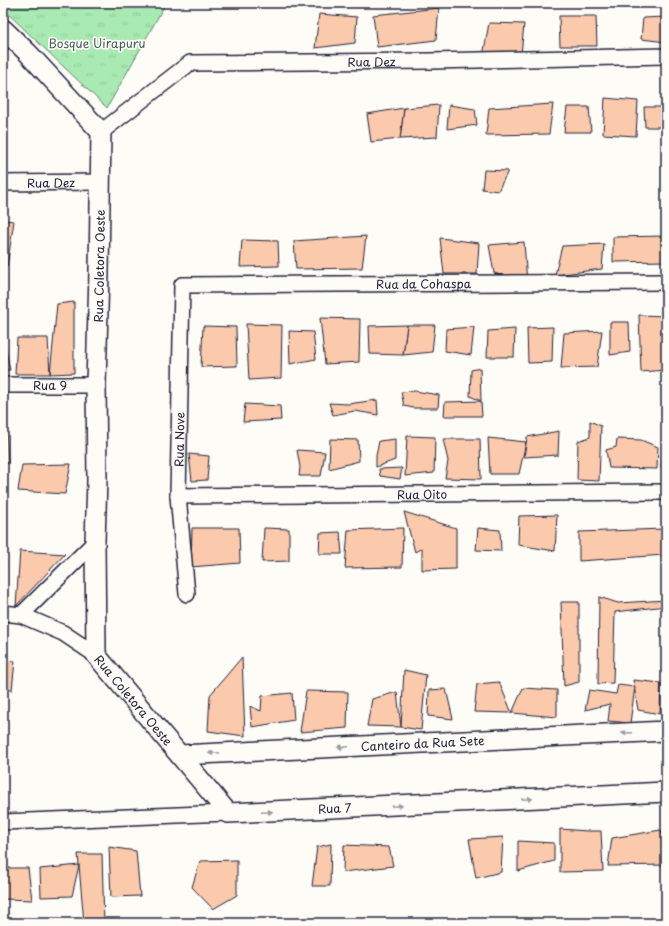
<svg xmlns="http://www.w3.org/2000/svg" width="669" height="926" font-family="'Playpen Sans',sans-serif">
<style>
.grass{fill:url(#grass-tufts);stroke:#668676}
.building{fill:#fbc9ab;stroke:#22223b}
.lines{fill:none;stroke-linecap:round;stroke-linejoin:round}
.minor-casing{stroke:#22223b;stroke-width:18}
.tertiary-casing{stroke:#22223b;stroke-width:22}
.minor{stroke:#fdfcf7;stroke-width:15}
.tertiary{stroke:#fdfcf7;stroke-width:19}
.oneway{fill:#9a9aa2}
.labels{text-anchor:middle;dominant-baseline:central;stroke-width:3.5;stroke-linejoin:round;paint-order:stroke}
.park-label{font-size:12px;fill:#4a5e5f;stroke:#fdfcf7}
.street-label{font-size:12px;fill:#22223b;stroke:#fdfcf7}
</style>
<defs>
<pattern id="grass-tufts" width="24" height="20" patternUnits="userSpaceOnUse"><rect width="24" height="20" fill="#a9e9b2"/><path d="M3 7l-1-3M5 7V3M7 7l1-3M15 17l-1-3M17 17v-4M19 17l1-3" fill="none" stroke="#91c89a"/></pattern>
</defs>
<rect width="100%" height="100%" fill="#fdfcf7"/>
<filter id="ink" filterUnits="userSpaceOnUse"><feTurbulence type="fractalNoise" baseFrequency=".025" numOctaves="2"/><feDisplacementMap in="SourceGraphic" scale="8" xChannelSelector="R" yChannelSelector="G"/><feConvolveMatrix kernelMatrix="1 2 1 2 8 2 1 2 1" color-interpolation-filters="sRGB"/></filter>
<g filter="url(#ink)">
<!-- grass -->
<path class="grass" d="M3,3H166L107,108L3,9Z"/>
<!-- building -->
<g class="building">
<path d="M439,8L436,40L377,47L373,15Z"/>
<path d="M319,14L357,17L355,43L315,48Z"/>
<path d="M559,16H596L597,46H560Z"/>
<path d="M666,17V42L641,39L643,18Z"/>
<path d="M489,23L524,24L521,55L483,56Z"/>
<path d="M605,98L638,101L636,136L603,134Z"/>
<path d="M553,104L549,134L486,135L489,108Z"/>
<path d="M439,105L437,137L400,139L404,108Z"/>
<path d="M449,105L475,109L477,125L447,129Z"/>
<path d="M567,107H589L591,132H564Z"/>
<path d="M644,107H663L664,127H645Z"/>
<path d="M404,108L400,139L371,142L367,114Z"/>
<path d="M484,170L508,171L498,191L482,189Z"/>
<path d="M3,220L14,221L7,267L3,266Z"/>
<path d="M366,236L362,268L296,269L294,241Z"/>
<path d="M666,236V261L613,262V237Z"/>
<path d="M440,238L479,243L477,274H444Z"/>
<path d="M242,240L278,241L279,266L240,267Z"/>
<path d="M524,242L527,283L494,273L489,245Z"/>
<path d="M604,244L602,269L555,275L562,246Z"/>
<path d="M74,302V373L50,374L57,304Z"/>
<path d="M639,315L666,316V370L641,372Z"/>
<path d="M320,318L360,319L359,362L325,364Z"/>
<path d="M610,322H629L630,352L610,355Z"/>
<path d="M246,324L282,325L281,378L249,380Z"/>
<path d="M407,325H435L432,352L403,355Z"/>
<path d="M407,325L403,355L370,354L369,326Z"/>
<path d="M203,326L236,327L237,366L201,367Z"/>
<path d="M474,327L471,355L445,351L446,329Z"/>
<path d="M553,327L552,362L528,363L527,328Z"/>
<path d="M515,329L514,357H487L488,331Z"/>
<path d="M289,331L313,332L316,359L290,364Z"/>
<path d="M602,331L597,367L561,368L564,333Z"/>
<path d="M17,338H48L50,374H15Z"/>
<path d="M3,340H4L10,370H3Z"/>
<path d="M480,368L481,401L470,396L471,370Z"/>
<path d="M415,391L439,395L438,408H413L404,406L401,392Z"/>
<path d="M377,400L378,415L355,411L333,415L329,403L348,404Z"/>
<path d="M481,401L482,416H444L445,402Z"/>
<path d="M245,404L280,406L281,420L243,422Z"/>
<path d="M590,421L601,426L599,481L577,480L578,441L590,437Z"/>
<path d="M3,428H6L8,463H3Z"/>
<path d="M559,431L558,455L524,457L527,437Z"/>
<path d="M407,436L435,437L434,473L405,476Z"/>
<path d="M488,438L526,442L519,474H490Z"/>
<path d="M330,439L358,440L359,461L329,469Z"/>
<path d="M395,439V460L376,467V456L379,441Z"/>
<path d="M443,439H480L481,479L445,478L448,461Z"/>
<path d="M617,439L641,440L658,447L657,469L609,468L606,450L616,447Z"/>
<path d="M663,448H666V468L661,467Z"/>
<path d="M297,450L325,452L321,476H299L300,467Z"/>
<path d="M189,454L209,456L207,480L192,481Z"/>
<path d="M71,464L65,494L18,491L22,465Z"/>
<path d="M402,468L400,479L380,476L379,469Z"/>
<path d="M404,512L456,528V569L422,570V548L415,552Z"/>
<path d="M557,515L555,551L518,545L519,516Z"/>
<path d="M3,520L6,566H3Z"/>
<path d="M192,528H239L240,563L191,567Z"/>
<path d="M264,528L289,529V561L262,562Z"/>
<path d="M403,528L402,567L345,568L348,530Z"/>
<path d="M478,528L500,530L501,551L476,550Z"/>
<path d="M664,529V555L579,561V532Z"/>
<path d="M340,532L342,554H319L320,533Z"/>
<path d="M20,551L65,554L16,606Z"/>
<path d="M599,597L618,603L666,600V606L615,612L613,683L598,684Z"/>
<path d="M561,602H579V682L564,686Z"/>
<path d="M242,657L245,736L208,731L210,695Z"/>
<path d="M3,660L15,661L12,690L3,689Z"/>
<path d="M404,670L426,675L421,730L401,727Z"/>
<path d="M633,680L661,683L660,714L638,710Z"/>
<path d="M499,682L512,713L474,712L477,684Z"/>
<path d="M618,685L635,687L630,723L608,721L610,704L585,710L589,690L616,694Z"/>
<path d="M523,688L557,690V717L512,713Z"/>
<path d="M446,689L453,719L428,716L429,690Z"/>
<path d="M306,691L348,692L347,728L300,732Z"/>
<path d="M397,692L401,727L367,726L372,699Z"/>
<path d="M292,693L294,720L252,727L250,706L261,711L262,696Z"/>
<path d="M560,829L587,831H601L603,871L560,872Z"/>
<path d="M661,830L666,845V865L608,866L612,838Z"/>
<path d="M503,837L501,872L476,878L469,839Z"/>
<path d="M518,841L554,843V861L518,871Z"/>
<path d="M331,844L330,886H312L317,847Z"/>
<path d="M344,845L389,847L393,866L343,872Z"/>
<path d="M109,847L136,851L140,896L111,897Z"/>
<path d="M78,854H102L104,923H84Z"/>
<path d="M237,860V895L213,909L192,887L200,861Z"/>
<path d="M79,865L72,896L41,897L40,869Z"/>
<path d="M3,868H28L32,900L3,899Z"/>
<path d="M201,919L221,920V923H200Z"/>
</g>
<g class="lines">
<defs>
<g id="minor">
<path id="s1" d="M101,132L190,63L431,61L666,56"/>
<path id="s2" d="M3,183L100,182"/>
<path id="s3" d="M3,385H96"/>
<path id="s4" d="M178,496L666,492"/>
<path id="s5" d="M187,594L178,496L182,285L666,282"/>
<path d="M3,613L21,615L63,633L96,655"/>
<path d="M21,615L95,542"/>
<path d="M3,822L228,813"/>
</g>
<g id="tertiary">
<path id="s6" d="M3,29L28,53L101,132L99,272L96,385L97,480L95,542L96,655L228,813L666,792"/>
<path id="s7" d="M180,755L666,731"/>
</g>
</defs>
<!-- minor casing -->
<use href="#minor" class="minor-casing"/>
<!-- tertiary casing -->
<use href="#tertiary" class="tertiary-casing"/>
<!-- minor -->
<use href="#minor" class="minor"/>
<!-- tertiary -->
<use href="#tertiary" class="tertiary"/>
</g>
<!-- one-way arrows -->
<defs><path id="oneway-solid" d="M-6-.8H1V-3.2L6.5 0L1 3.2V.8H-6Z"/></defs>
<g class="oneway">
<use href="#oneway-solid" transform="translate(627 733) rotate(177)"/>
<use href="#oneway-solid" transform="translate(343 747) rotate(177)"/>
<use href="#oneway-solid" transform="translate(214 753) rotate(177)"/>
<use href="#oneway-solid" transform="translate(527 799) rotate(-3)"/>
<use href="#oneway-solid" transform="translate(397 806) rotate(-3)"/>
<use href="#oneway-solid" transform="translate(267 812) rotate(-3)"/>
</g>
</g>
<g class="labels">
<!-- park labels -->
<g class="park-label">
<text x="97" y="43">Bosque Uirapuru</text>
</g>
<!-- street labels -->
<g class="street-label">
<text stroke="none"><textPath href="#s1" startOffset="294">Rua Dez</textPath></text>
<text stroke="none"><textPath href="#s2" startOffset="48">Rua Dez</textPath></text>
<text transform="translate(99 266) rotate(-89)">Rua Coletora Oeste</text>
<text stroke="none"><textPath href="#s5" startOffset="551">Rua da Cohaspa</textPath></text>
<text stroke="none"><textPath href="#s3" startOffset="47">Rua 9</textPath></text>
<text stroke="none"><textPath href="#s5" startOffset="155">Rua Nove</textPath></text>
<text stroke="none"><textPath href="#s4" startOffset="244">Rua Oito</textPath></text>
<text stroke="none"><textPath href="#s6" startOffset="724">Rua Coletora Oeste</textPath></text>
<text stroke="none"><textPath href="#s7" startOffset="243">Canteiro da Rua Sete</textPath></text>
<text stroke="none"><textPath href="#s6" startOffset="978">Rua 7</textPath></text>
</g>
</g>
<!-- margin -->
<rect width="669" height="926" fill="none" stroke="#fdfcf7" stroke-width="16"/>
<rect x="8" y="8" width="653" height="910" fill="none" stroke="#22223b" stroke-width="1.5" filter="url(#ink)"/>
</svg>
